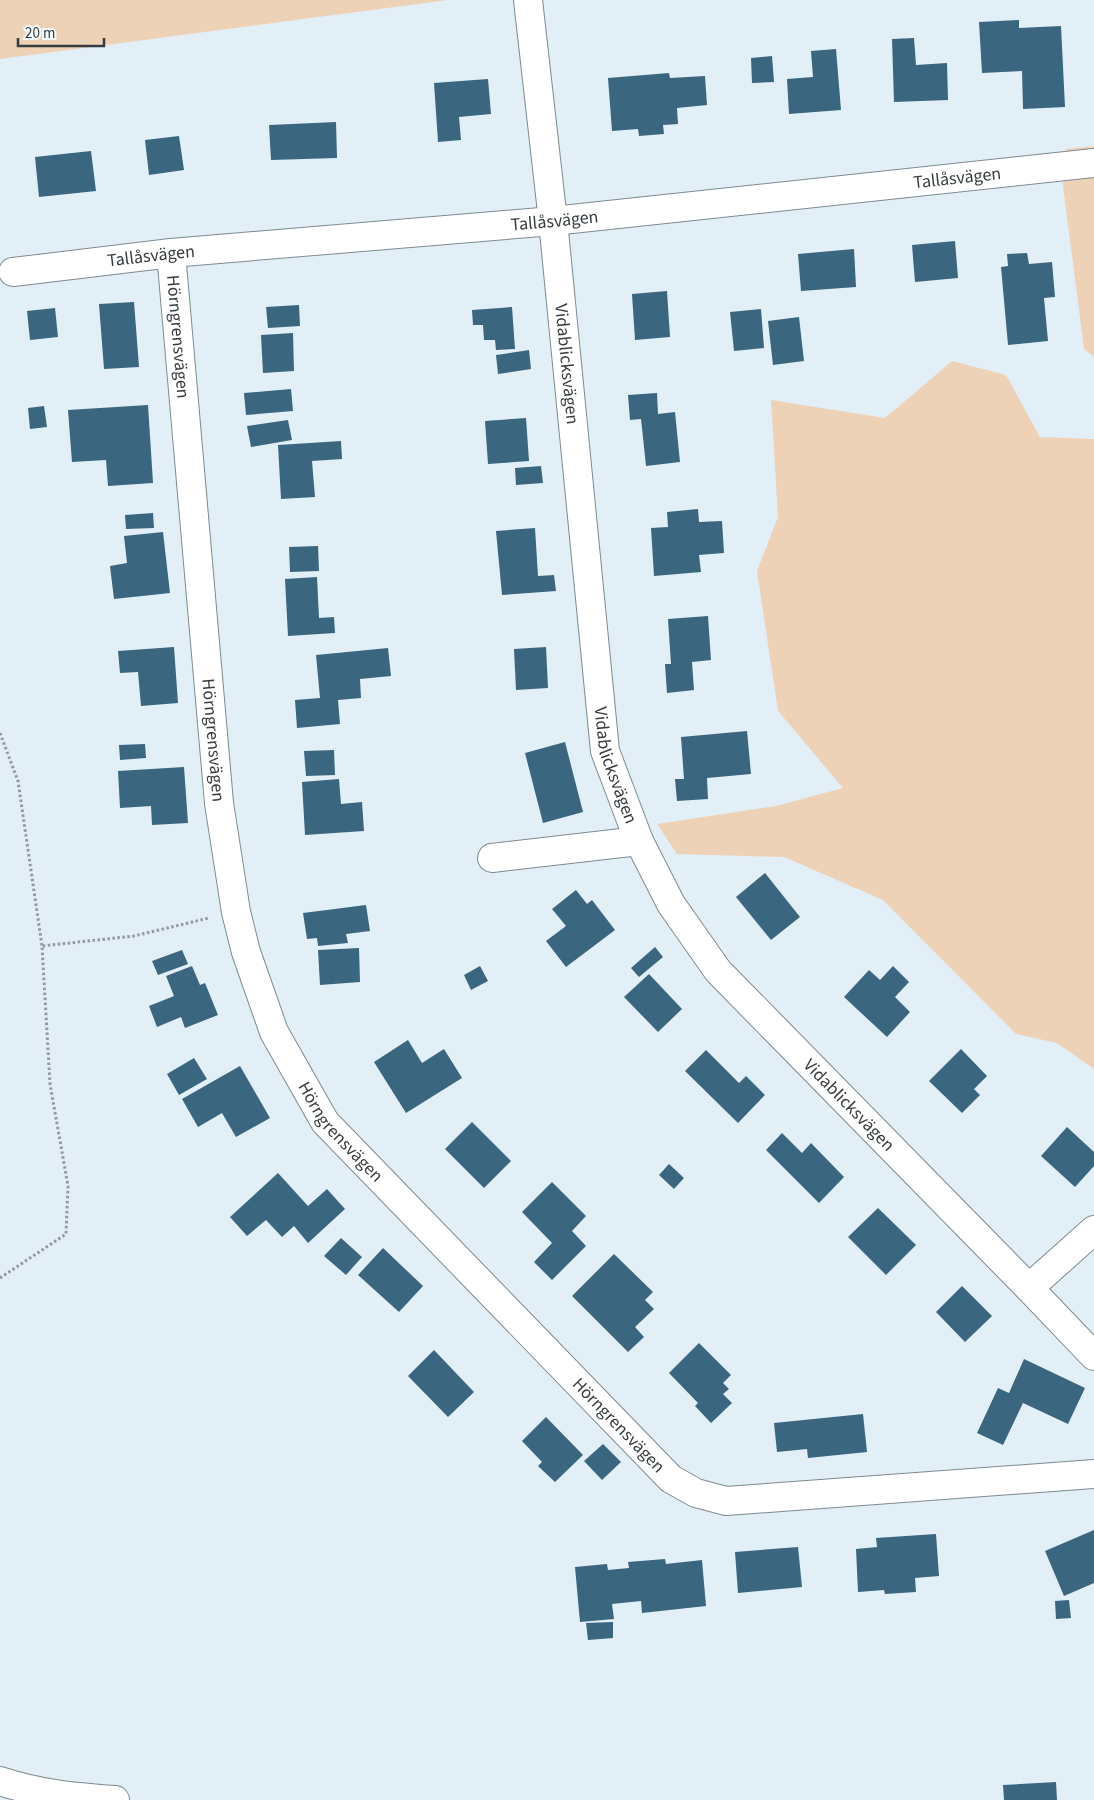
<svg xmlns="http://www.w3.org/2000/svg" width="1094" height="1800" font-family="'Source Sans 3',sans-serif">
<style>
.green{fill:#edd2b8}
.building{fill:#3a667f}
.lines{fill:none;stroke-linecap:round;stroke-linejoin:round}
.minor-casing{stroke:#7e8a92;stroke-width:30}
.path{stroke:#909a9f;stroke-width:3;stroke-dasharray:2.5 2.5;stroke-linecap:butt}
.minor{stroke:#fff;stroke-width:28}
.labels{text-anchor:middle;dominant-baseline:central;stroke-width:5;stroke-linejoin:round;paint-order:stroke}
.street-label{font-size:18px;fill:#363c3f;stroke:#f6fbfe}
</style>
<rect width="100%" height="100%" fill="#e2eff7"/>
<!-- green -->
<g class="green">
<path d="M0,0H448L0,59Z"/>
<path d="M1094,146V357L1084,349L1063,186L1066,149Z"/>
<path d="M952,361L1006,375L1040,437L1094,439V1069L1057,1043L1016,1034L883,900L784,857L677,854L657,824L776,806L843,788L778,711L757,571L778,517L771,400L885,418Z"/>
</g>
<!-- building -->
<g class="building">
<path d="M1019,20V28L1061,26L1065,107L1023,109L1022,71L982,73L979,22Z"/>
<path d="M914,38L916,65L947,63L948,100L894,102L892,39Z"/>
<path d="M836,49L841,110L789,114L787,79L813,77L811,51Z"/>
<path d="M772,56L774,82L752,83L751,58Z"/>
<path d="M669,73L670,78L705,76L707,105L677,108L678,124L663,125L664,134L639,136L638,129L612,131L608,78Z"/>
<path d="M488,79L491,114L459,117L461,140L438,142L434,83Z"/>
<path d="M336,122L337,158L271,160L269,125Z"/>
<path d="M179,136L184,170L149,175L145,140Z"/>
<path d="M91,151L96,191L39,197L35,157Z"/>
<path d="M955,241L958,278L915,282L912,245Z"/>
<path d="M854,249L856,287L801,291L798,254Z"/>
<path d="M1027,253L1029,264L1052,262L1055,297L1044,298L1048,341L1008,345L1001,267L1008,266L1007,254Z"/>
<path d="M667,291L670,337L635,340L632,294Z"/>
<path d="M134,302L139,367L104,369L99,304Z"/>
<path d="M299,305L300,326L268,328L266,307Z"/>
<path d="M512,307L515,349L496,350L495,340H484L483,325H473L472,310Z"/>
<path d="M55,308L58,337L30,340L27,311Z"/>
<path d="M761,309L764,348L734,351L730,312Z"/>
<path d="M799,317L804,361L773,365L768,321Z"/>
<path d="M293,333L294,371L263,373L261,335Z"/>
<path d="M529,350L531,369L498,374L496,355Z"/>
<path d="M291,389L293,411L246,415L244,393Z"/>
<path d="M657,393L658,414L675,412L680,462L646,466L641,419L630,420L628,395Z"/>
<path d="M148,405L153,483L108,486L106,460L72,462L68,410Z"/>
<path d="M44,406L47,427L30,429L28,408Z"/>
<path d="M526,418L529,461L488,464L485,421Z"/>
<path d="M288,420L292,440L251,447L247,426Z"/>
<path d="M341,441L342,459L312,461L315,497L281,499L278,445Z"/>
<path d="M541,466L543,483L516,485L515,468Z"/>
<path d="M698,509L699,522L722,521L724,553L699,555L701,572L654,576L651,528L668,527L667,512Z"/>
<path d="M153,513L154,528L126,529L125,515Z"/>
<path d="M535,528L538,576L554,575L556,591L502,595L496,531Z"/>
<path d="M163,532L170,593L114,599L110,566L127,563L124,536Z"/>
<path d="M318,546L319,571L290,572L289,547Z"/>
<path d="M317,577L319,618L334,617L335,633L288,636L285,579Z"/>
<path d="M708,616L711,660L692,662L694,690L667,693L665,664H671L668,619Z"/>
<path d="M174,647L178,703L141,706L138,672L120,673L118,651Z"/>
<path d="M546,647L548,688L516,690L514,649Z"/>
<path d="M388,648L391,676L360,679L361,698L338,700L340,724L297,728L295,700L320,698L316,655Z"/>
<path d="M747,731L751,774L707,778L708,799L677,801L675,779H684L681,737Z"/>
<path d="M565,742L583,812L543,823L525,753Z"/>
<path d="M145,744L146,758L120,760L119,745Z"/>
<path d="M334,750L335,775L306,776L304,751Z"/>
<path d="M184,767L188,823L152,825L151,806L120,808L118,771Z"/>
<path d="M339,779L341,804L362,802L364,831L305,835L302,782Z"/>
<path d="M765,873L800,917L771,940L736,897Z"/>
<path d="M576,890L587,904L592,900L615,930L566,967L546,941L566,926L552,909Z"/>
<path d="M366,905L370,931L346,934L348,943L318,946L317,938L307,939L303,913Z"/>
<path d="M655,947L663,957L639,977L631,968Z"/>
<path d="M359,948L360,982L320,985L318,950Z"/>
<path d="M182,950L188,964L158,975L152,961Z"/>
<path d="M192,966L200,985L205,983L218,1015L185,1028L181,1017L157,1027L149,1006L174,996L166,976Z"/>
<path d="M480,966L488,981L471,990L464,975Z"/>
<path d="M893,966L909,982L895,997L910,1012L887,1037L844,997L869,970L880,980Z"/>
<path d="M649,974L682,1009L658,1032L624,997Z"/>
<path d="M408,1040L422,1063L444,1049L462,1078L406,1113L374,1062Z"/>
<path d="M961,1049L987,1076L974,1089L980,1095L962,1113L929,1081Z"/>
<path d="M706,1050L739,1083L746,1076L765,1095L738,1123L685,1071Z"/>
<path d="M194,1058L207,1079L179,1095L167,1074Z"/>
<path d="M240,1066L270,1118L236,1137L222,1113L198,1127L182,1099Z"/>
<path d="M472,1122L511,1161L484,1188L445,1149Z"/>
<path d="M1067,1127L1094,1152V1166L1075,1187L1041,1156Z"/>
<path d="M782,1133L802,1153L811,1143L844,1177L819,1203L766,1150Z"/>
<path d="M669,1164L684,1178L674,1189L659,1175Z"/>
<path d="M278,1173L308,1206L327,1189L345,1209L308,1243L294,1226L282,1237L266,1220L247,1236L230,1217Z"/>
<path d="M552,1182L586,1216L572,1231L586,1246L552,1280L534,1262L552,1243L522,1212Z"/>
<path d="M878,1208L916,1245L886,1275L848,1237Z"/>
<path d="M341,1238L362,1257L346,1275L324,1256Z"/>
<path d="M383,1248L423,1286L399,1312L358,1275Z"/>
<path d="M614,1254L653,1292L645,1300L654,1309L635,1327L644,1337L628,1352L572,1296Z"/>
<path d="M962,1286L992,1316L965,1342L936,1312Z"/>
<path d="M699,1343L731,1375L723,1383L729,1389L723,1394L732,1403L711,1423L695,1406L698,1403L669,1373Z"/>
<path d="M434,1350L474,1392L448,1417L408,1376Z"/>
<path d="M1024,1359L1085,1388L1068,1424L1023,1403L1003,1445L977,1433L998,1388L1009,1393Z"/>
<path d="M863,1414L867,1452L808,1458L807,1449L777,1452L774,1423Z"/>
<path d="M546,1417L583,1455L555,1482L538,1466L542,1462L522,1441Z"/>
<path d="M603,1444L621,1462L602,1480L584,1461Z"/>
<path d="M1094,1530V1583L1064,1596L1045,1551Z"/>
<path d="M936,1534L939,1576L915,1578L916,1592L885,1594L884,1590L858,1592L856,1549L877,1547L876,1538Z"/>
<path d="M798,1547L802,1587L738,1593L735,1552Z"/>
<path d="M665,1559L666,1564L702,1560L706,1606L642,1613L641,1601L612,1604L614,1619L580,1622L575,1567L607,1564L608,1570L629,1568L628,1562Z"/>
<path d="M1069,1600L1071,1618L1056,1619L1055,1601Z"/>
<path d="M613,1622V1638L588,1640L586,1623Z"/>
<path d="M1056,1782L1057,1800H1004L1003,1785Z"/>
</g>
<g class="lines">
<defs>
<g id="minor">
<path id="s1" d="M528,0L553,221L605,751L639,841L671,904L718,971L1029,1288L1094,1356"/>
<path id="s2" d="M171,253L219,803L236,912L246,952L274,1032L325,1122L671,1479L696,1493L726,1501L1094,1474"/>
<path id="s3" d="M13,272L171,253L553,221L1094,163"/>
<path d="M492,858L639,841"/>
<path d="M1029,1288L1094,1230"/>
<path d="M0,1781C40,1794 74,1797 115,1800"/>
</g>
</defs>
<!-- minor casing -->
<use href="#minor" class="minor-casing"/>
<!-- path -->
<g class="path">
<path d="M0,733L18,781L42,946"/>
<path d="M0,1278L66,1234L68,1186L50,1084L42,946L134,936L209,918"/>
</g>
<!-- minor -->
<use href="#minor" class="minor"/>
</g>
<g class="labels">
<!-- street labels -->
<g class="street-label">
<text stroke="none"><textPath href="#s3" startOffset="949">Tallåsvägen</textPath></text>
<text stroke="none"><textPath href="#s3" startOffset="544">Tallåsvägen</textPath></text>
<text stroke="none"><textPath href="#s3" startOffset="139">Tallåsvägen</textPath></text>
<text stroke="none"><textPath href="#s2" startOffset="84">Hörngrensvägen</textPath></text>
<text stroke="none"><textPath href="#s1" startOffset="366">Vidablicksvägen</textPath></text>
<text stroke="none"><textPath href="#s2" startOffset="489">Hörngrensvägen</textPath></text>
<text stroke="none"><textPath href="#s1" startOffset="771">Vidablicksvägen</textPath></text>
<text stroke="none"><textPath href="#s1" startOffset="1191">Vidablicksvägen</textPath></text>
<text stroke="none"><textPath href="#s2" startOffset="909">Hörngrensvägen</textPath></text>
<text stroke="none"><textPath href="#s2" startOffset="1314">Hörngrensvägen</textPath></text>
</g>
</g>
<!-- scale -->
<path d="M18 38v8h86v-8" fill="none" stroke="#363c3f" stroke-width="2.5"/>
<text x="25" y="38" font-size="15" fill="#363c3f" stroke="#f6fbfe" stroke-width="4" paint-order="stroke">20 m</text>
</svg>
